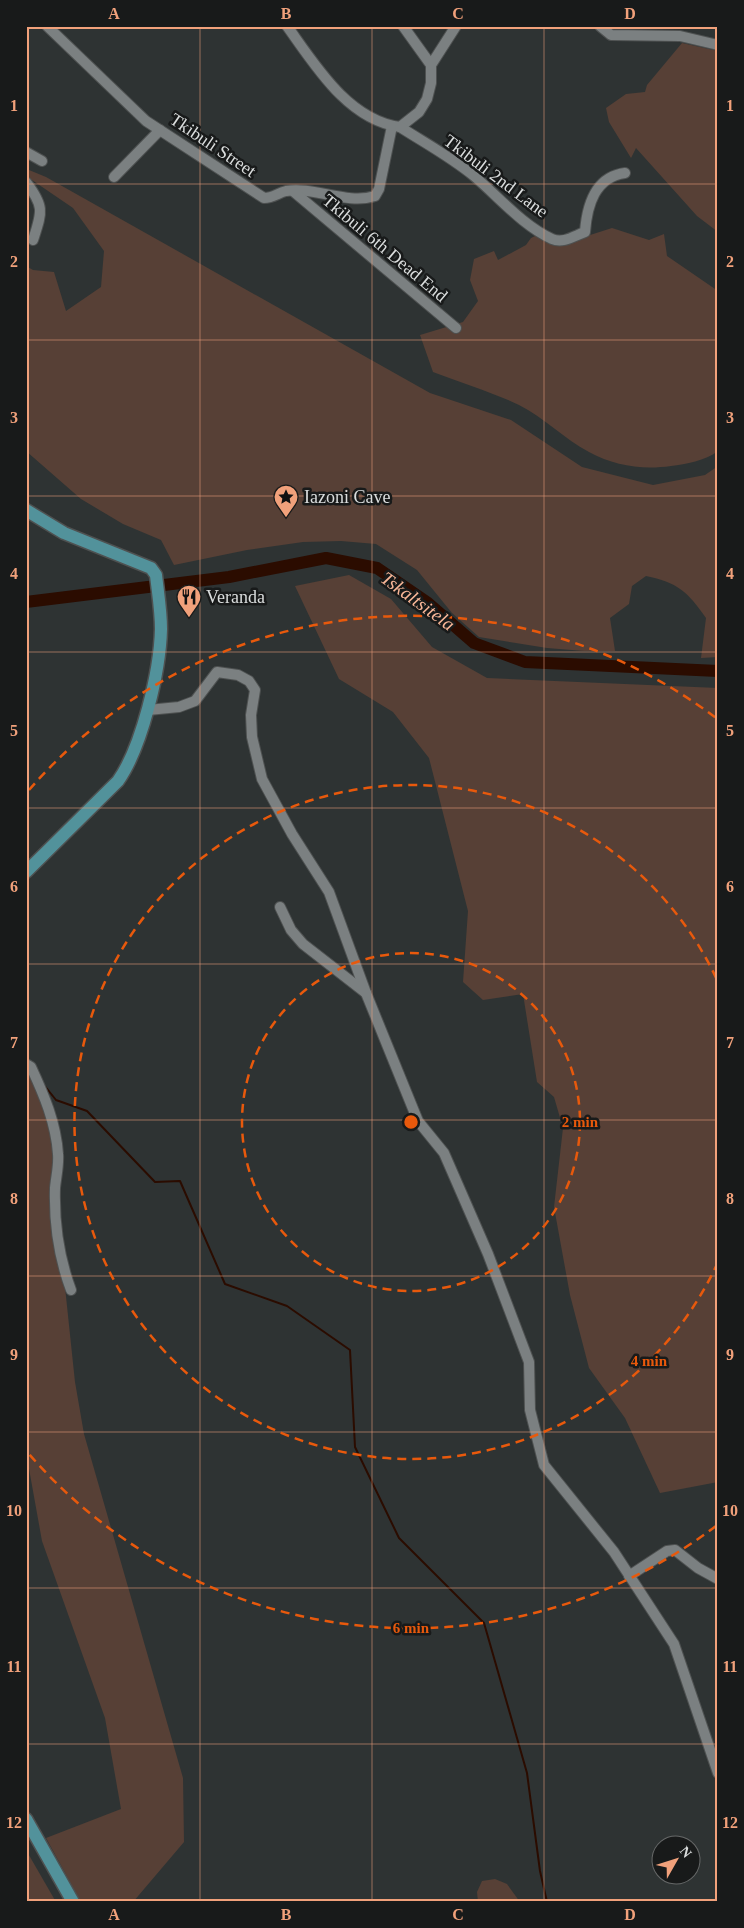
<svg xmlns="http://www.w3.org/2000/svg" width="744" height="1928" font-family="Georgia,serif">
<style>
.green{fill:#574036}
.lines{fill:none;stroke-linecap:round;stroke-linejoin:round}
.stream{stroke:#2b0c00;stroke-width:2}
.river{stroke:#2b0c00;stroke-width:12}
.minor-casing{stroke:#4e5151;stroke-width:12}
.major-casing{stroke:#4e5151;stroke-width:15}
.minor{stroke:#7b8081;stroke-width:10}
.major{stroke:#52929b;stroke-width:12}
.grid{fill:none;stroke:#f1a17b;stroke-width:1;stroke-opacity:0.55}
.ring{fill:none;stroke:#e8590c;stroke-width:2.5;stroke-dasharray:9 6}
.labels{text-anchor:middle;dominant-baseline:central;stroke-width:5;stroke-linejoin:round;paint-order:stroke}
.street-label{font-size:18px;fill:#dadddd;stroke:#181a1a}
.poi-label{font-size:18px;fill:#dadddd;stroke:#181a1a;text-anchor:start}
.water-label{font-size:19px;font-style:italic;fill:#f8b697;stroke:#181a1a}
.centre{fill:#e8590c;stroke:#181a1a;stroke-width:2.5}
.ring-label{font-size:15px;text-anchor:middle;font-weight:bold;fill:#e8590c;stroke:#181a1a;stroke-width:5;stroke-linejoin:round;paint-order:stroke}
.neatline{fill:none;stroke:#f1a17b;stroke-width:2}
.grid-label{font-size:16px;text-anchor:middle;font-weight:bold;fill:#f1a17b}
</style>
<rect width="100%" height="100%" fill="#2e3333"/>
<!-- green -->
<g class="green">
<path d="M682,43L718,51V232L697,216L636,148L631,158L609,122L606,108L626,94L645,92L647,85Z"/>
<path d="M29,170L46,177L430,393L511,420L582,467L653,485L705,475L718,466V657L701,658L706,618C688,592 677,582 646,576L632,586L629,604L610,618L615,651H584L547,648L479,637L452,613L417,570L376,544L341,541L303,542L247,550L174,565L161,540L123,524L81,499L26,451V266L33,270L54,272L66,311L101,287L104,251L73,208L29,178Z"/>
<path d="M612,228L649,240L664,234L667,256L718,291V451C705,461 686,464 671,466C642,470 615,466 589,452C564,439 545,418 519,405C492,392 461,383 433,372L420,335L463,322L478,301L470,280L474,259L494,251L498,260L526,245L531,238L537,235L562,244Z"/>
<path d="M349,575L391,599L432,647L487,678L718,688V1482L660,1493L625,1418L589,1368L570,1295L554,1207L563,1128L554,1097L537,1082L523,994L483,1000L463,982L468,911L429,758L393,712L339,679L295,586Z"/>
<path d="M26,1066L52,1108L57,1211L75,1382L84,1434L183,1778L184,1842L133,1902H81L46,1838L121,1809L105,1718L42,1541L26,1452Z"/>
<path d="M26,1850L56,1902H26Z"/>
<path d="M495,1879L507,1884L520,1902H478L477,1892L482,1881Z"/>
</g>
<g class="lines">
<!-- stream -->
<g class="stream">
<path d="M26,1075L29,1076"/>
<path d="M44,1085L56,1100L87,1111L155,1182L180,1181L225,1284L287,1306L350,1350L355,1447L399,1538L484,1623L527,1773L540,1871L547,1902"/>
</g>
<!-- river -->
<path class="river" d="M26,602L229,577L326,558L377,568L428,603L474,643L525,662L718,671"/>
<defs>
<g id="minor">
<path d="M47,26L146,121L264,198C273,198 278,193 286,191C313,186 347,205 375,196L379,189L392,126"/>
<path d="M287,26C315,65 348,120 400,127L419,112L427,99L431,83V65L456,26"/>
<path d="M403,26L431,65"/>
<path d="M600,26L611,35L680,36L718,45"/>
<path d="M400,127C425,143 451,157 474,176C499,197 522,225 552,239C563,244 574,236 585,232C587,205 595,177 625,173"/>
<path d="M26,152L42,161"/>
<path d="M114,177L160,130"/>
<path d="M26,182C45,207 42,212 33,240"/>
<path d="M294,192L456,328"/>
<path d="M148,710L179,707L195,701L217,672L238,675L249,681L255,690L251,715L252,737L262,779L292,834L329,892L366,993L418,1121L444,1153L488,1254L529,1362L530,1410L544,1465L614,1552L674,1644L718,1773"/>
<path d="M280,907L291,930L303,944L366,993"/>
<path d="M26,1064L31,1067C44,1095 56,1123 58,1154C59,1165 56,1177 55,1188C54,1223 59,1258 71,1290"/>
<path d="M629,1576L667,1551L675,1550L698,1568L718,1579"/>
</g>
<g id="major">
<path d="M26,510L64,533L151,568L156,575C158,593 161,611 161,629C160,671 142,747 118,781L26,872"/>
<path d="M26,1819L73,1902"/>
</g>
</defs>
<!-- minor casing -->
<use href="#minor" class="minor-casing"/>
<!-- major casing -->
<use href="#major" class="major-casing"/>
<!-- minor -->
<use href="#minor" class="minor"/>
<!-- major -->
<use href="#major" class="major"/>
</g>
<!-- grid -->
<path class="grid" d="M200,26V1902M372,26V1902M544,26V1902M26,184H718M26,340H718M26,496H718M26,652H718M26,808H718M26,964H718M26,1120H718M26,1276H718M26,1432H718M26,1588H718M26,1744H718"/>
<!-- distance rings -->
<g class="ring">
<circle cx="411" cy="1122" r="169"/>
<path d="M718 1262A337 337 0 1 1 718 982"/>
<path d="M716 1526A506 506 0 0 1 29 1454M29 790A506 506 0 0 1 716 718"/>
</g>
<!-- icons -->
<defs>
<symbol id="sight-pin" viewBox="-11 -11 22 30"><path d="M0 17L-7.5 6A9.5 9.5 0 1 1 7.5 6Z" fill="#f1a17b" stroke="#181a1a"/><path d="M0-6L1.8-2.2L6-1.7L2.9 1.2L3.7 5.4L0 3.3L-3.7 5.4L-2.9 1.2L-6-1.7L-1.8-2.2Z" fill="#111"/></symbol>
<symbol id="restaurant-pin" viewBox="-11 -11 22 30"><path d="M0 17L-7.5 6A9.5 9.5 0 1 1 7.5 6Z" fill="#f1a17b" stroke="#181a1a"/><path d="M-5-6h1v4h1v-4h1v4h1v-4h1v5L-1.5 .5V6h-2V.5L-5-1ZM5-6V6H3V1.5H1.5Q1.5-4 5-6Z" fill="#111"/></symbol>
</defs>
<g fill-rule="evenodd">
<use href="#sight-pin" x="272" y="483" width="28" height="38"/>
<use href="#restaurant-pin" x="175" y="583" width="28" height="38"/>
</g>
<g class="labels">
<!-- street labels -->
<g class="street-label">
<text transform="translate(213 145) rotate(34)">Tkibuli Street</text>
<text transform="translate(496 176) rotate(37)">Tkibuli 2nd Lane</text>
<text transform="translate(385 248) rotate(40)">Tkibuli 6th Dead End</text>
</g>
<!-- poi labels -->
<g class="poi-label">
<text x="304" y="497">Iazoni Cave</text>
<text x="206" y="597">Veranda</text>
</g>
<!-- water labels -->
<g class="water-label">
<text transform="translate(418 601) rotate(36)">Tskaltsitela</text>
</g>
</g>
<circle cx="411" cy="1122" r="8" class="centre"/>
<g class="ring-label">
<text x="580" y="1127">2 min</text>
<text x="649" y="1366">4 min</text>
<text x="411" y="1633">6 min</text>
</g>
<!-- border -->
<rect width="744" height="1928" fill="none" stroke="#181a1a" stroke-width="55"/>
<!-- north arrow -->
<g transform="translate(676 1860) rotate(51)"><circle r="24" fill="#181a1a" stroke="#666868"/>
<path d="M0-4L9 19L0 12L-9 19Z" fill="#f1a17b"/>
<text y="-8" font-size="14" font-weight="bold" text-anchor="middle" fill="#dadddd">N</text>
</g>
<rect x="28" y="28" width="688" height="1872" class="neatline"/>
<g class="grid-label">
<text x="114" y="19">A</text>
<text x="286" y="19">B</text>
<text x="458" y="19">C</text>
<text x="630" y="19">D</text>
<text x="14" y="111">1</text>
<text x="730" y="111">1</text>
<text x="14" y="267">2</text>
<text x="730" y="267">2</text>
<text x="14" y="423">3</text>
<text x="730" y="423">3</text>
<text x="14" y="579">4</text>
<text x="730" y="579">4</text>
<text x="14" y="736">5</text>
<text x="730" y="736">5</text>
<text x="14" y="892">6</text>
<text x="730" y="892">6</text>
<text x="14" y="1048">7</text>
<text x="730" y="1048">7</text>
<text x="14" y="1204">8</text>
<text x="730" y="1204">8</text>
<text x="14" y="1360">9</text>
<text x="730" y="1360">9</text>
<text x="14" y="1516">10</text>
<text x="730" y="1516">10</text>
<text x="14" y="1672">11</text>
<text x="730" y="1672">11</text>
<text x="14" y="1828">12</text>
<text x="730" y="1828">12</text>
<text x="114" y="1920">A</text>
<text x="286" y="1920">B</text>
<text x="458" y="1920">C</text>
<text x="630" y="1920">D</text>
</g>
</svg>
